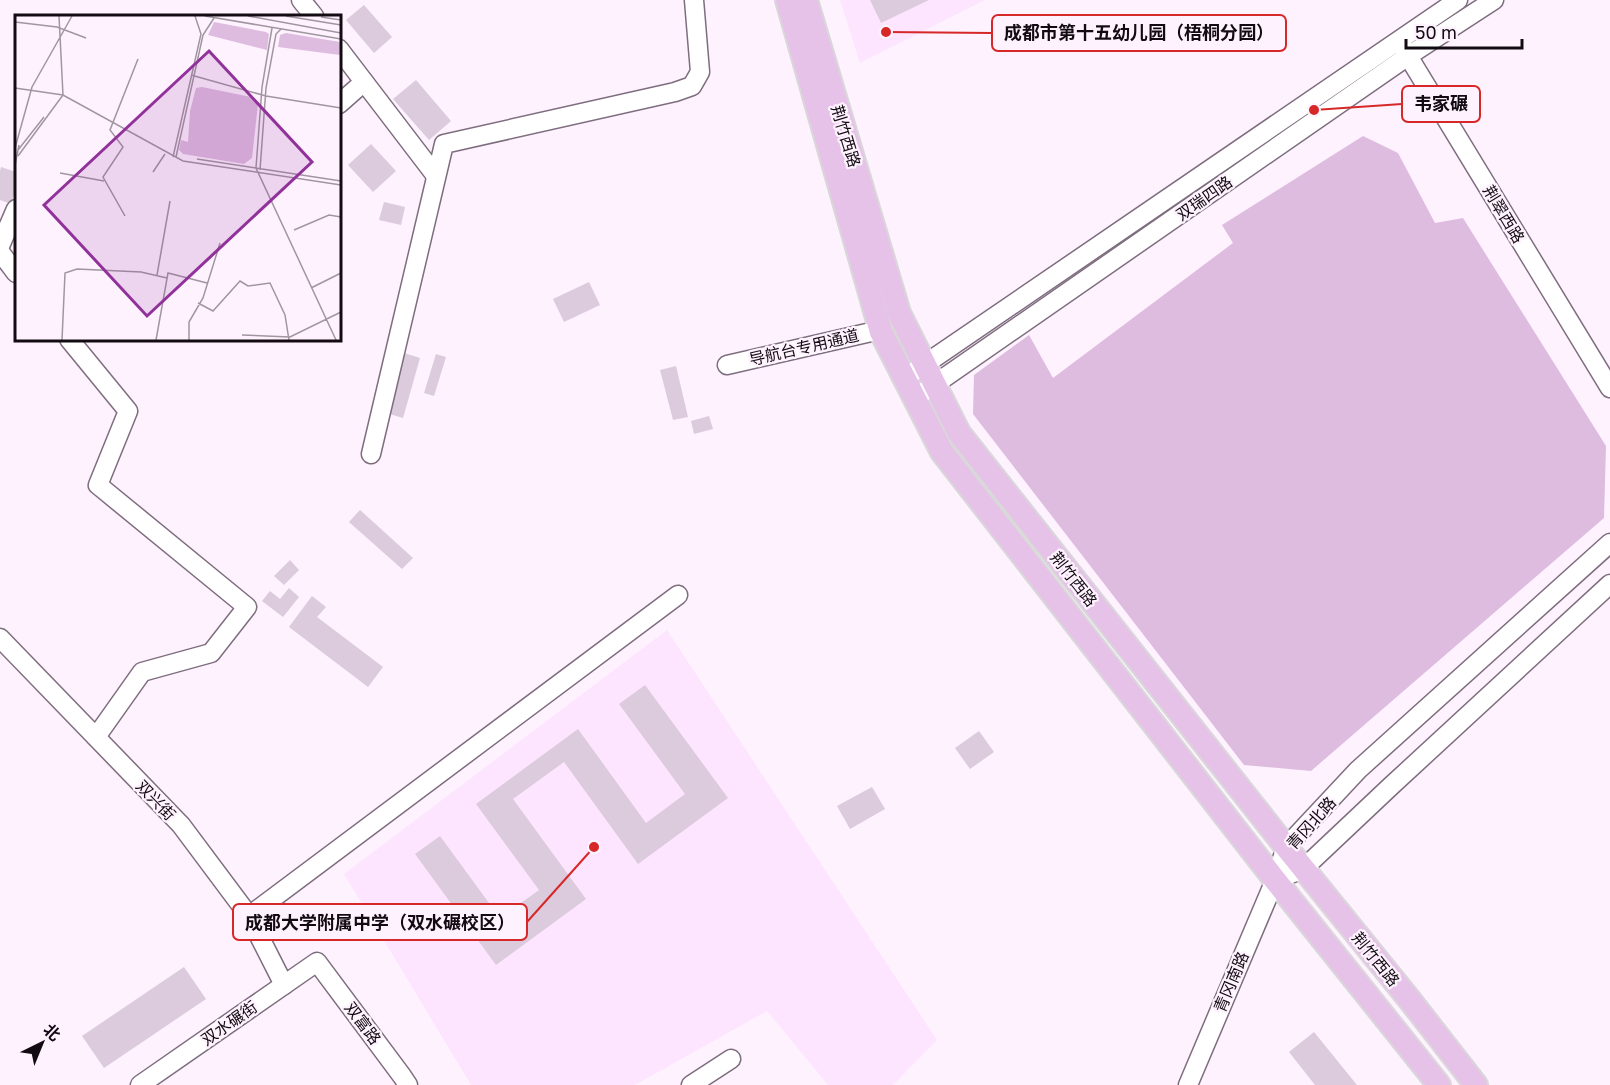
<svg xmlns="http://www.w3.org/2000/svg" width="1610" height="1085" font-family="'Golos Text','Noto Sans SC',sans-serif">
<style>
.built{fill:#fee5ff}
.green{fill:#debce0}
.building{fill:#dccadd}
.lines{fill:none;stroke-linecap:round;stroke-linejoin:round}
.minor-casing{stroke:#7e6d7f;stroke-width:21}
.major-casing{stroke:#d9d8d9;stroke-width:26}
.minor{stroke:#fff;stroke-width:18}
.major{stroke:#e6c2e9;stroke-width:22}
.labels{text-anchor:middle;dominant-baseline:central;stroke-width:4.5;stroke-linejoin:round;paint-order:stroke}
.street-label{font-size:16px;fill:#120c12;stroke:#fef2fe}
.inset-road{fill:none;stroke:#a096a0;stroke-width:1.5}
.view{fill:#91319a;fill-opacity:0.15;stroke:#91319a;stroke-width:3}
.inset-edge{fill:none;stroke:#120c12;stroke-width:3}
.leader{fill:none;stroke:#d62828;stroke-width:2}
.callout-dot{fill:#d62828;stroke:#fef2fe;stroke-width:2}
.callout{fill:#fef2fe;stroke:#d62828;stroke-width:2}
.callout-label{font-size:18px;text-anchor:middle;font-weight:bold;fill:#120c12}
</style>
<rect width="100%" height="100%" fill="#fef2fe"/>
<!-- built -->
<g class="built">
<path d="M840,0H985L860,63Z"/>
<path d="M667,630L937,1040L893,1085H828L767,1011L635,1085H471L344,874Z"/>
</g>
<!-- green -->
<path class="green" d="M1363,136L1398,153L1435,223L1463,218L1606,446L1604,518L1311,771L1244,765L973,414L974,375L1029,335L1053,378L1233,243L1222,225Z"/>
<!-- building -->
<g class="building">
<path d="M870,0H929L881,23Z"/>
<path d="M364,5L392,37L374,53L346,20Z"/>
<path d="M416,80L451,121L429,140L393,99Z"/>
<path d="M371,144L396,171L373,192L348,165Z"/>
<path d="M1,167L16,172V186L11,204L0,200V171Z"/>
<path d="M384,202L405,207L401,225L379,220Z"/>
<path d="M589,282L600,305L564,322L553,299Z"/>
<path d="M404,353L420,358L403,418L386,413Z"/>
<path d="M436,354L446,357L434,396L424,393Z"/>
<path d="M676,366L688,417L673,420L660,370Z"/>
<path d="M709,416L713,429L694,434L691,421Z"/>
<path d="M360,510L413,558L402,569L349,522Z"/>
<path d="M290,560L299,570L284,585L274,576Z"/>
<path d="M289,588L299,597L283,617L262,601L270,591L280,599Z"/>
<path d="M312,596L326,607L317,617L383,667L368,687L289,627Z"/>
<path d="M645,685L728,798L638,864L564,762L513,799L586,899L496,965L415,854L440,836L500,918L539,890L476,804L578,729L646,823L685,794L619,704Z"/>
<path d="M979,731L994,752L970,769L955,748Z"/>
<path d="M872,787L885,809L850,829L837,806Z"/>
<path d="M184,967L206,999L104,1068L82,1036Z"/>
<path d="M1314,1032L1357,1085H1315L1289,1052Z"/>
</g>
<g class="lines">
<defs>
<g id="minor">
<path d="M301,0L314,16"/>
<path d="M1402,46L1610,388"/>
<path d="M339,49L436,176"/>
<path d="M339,104L364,82"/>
<path d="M0,246L16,209"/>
<path d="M0,252L16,273"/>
<path d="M69,339L128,411L98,485L247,607L211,653L142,672L96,737"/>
<path d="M727,365L880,330"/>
<path d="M915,371L1458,0"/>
<path d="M915,398L1408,56L1494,0"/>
<path d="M371,454L444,144L675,92L692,86L700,72L694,0"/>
<path d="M0,638L181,825L249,916L284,985"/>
<path d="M1275,880L1303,869L1391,786L1610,584"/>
<path d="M249,916L678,595"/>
<path d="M140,1085L317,962L402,1076L408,1085"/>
<path d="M691,1085L731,1059"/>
<path d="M1188,1085L1275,880L1286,847L1358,770L1610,543"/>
</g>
<g id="major">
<path d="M787,0L881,332L942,452L1275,880L1439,1085"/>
<path d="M806,0L899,313L959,433L1286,847L1409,999L1476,1085"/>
</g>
</defs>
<!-- minor casing -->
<use href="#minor" class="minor-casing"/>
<!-- major casing -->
<use href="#major" class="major-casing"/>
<!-- minor -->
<use href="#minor" class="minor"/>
<!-- major -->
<use href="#major" class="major"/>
</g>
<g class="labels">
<!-- street labels -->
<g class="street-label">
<text transform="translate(846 136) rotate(73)">荆竹西路</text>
<text transform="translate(1204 198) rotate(-35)">双瑞四路</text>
<text transform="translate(1504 214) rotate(59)">荆翠西路</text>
<text transform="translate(804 347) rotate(-13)">导航台专用通道</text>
<text transform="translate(1074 579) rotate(52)">荆竹西路</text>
<text transform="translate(156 800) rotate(46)">双兴街</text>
<text transform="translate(1311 823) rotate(-48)">青冈北路</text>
<text transform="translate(1376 959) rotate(51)">荆竹西路</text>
<text transform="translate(1231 982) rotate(-67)">青冈南路</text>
<text transform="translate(229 1023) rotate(-35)">双水碾街</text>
<text transform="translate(363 1023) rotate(53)">双富路</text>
</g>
</g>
<!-- overview -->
<g transform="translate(15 15)">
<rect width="326" height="326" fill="#fef2fe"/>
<path d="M199,7L251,17L254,19L252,35L193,20ZM271,18L325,27V40L263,32L265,20ZM187,72L236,82L243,89L237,143L229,149L168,139L164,135L166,125L173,127L175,96L181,73Z" fill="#debce0"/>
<path class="inset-road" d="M190,1L326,24M233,1L326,18M271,1L326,10M306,2L326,5M0,7L42,12L71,23M257,13L247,72L241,153L321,325M176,60L251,81L326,93M0,73L48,80L168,146L326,170M0,133L17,72L57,1M3,135L29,102M3,141L48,80L44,1M158,142L186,19L180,1M161,142L188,20L199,3M182,144L326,166M0,150L4,130M245,155L251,73L261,19L266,14M138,157L150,139M45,158L89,166M110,201L88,162L108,132L95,115L123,44M279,215L314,200L326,202M142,260L155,186M296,273L326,258M183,288L198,296L225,266L233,271L255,268L270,300L274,325M227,320L275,322L326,297M47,325L50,258L62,254L126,257L152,263M141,325L153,258L192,268M174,325V307L188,283L205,228"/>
<path class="view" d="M194,36L297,147L132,301L29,190Z"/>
<rect width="326" height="326" class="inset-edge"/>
</g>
<!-- callouts -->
<path class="leader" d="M886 32L992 33M1314 110L1402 104M594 847L527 922"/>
<g class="callout-dot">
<circle cx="886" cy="32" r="6"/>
<circle cx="1314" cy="110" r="6"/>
<circle cx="594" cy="847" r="6"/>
</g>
<g class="callout">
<rect x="992" y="15" width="294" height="36" rx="6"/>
<rect x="1402" y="86" width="78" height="36" rx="6"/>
<rect x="233" y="904" width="294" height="36" rx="6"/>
</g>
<g class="callout-label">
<text x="1139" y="39">成都市第十五幼儿园（梧桐分园）</text>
<text x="1441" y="110">韦家碾</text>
<text x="380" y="929">成都大学附属中学（双水碾校区）</text>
</g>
<!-- north arrow -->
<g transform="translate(42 1043) rotate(43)" stroke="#fef2fe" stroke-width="4.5" paint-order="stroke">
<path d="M0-4.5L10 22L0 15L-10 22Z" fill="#120c12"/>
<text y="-9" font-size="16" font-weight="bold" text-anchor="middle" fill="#120c12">北</text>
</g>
<!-- scale -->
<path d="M1406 39v9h116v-9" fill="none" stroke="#120c12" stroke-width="3"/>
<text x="1415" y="39" font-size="18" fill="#120c12" stroke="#fef2fe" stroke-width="4.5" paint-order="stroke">50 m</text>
</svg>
